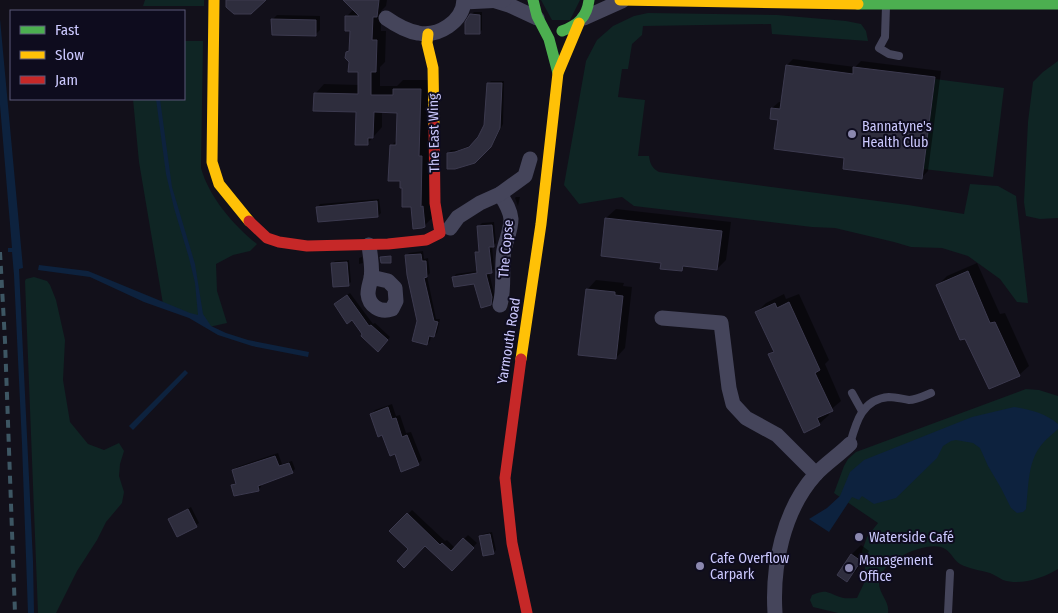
<svg xmlns="http://www.w3.org/2000/svg" width="1058" height="613" font-family="'Fira Sans Condensed',sans-serif">
<style>
.green{fill:#0f2524}
.water{fill:#0d223e}
.shadow{fill:#0007}
.building{fill:#2e2d3d;stroke:#3c3a4f}
.lines{fill:none;stroke-linecap:round;stroke-linejoin:round}
.lane{stroke:#45455b;stroke-width:8}
.street{stroke:#45455b;stroke-width:15}
.fast{stroke:#4caf50;stroke-width:11}
.slow{stroke:#ffc107;stroke-width:11}
.jam{stroke:#c62828;stroke-width:11}
.rail{stroke:#3d5663;stroke-width:4;stroke-dasharray:8 6;stroke-linecap:butt}
.poi-dot{fill:#8b88af;stroke:#0e0c1e;stroke-width:2}
.labels{text-anchor:middle;dominant-baseline:central;stroke-width:4;stroke-linejoin:round;paint-order:stroke}
.poi-label{font-size:14px;fill:#ccc9ff;stroke:#0e0c1e;text-anchor:start}
.street-label{font-size:14px;fill:#ccc9ff;stroke:#0e0c1e}
</style>
<rect width="100%" height="100%" fill="#12101a"/>
<!-- green -->
<g class="green">
<path d="M145,0H204V6H143Z"/>
<path d="M541,0H580L570,20H552Z"/>
<path d="M648,13L777,15L846,21L861,24L866,31L868,41L772,34L771,24L643,26L642,35L632,44L628,69H622L618,97L645,100L638,156H649C650,164 652,168 659,172L908,205L964,214L970,184L998,186L1016,196L1028,303L1017,302L1000,279L968,256L942,248L911,247L894,242L835,228L812,227L634,206L622,197L579,204L564,185L586,61L597,40L613,26L634,16Z"/>
<path d="M184,41H203L201,168C209,197 234,226 257,244L250,251L233,255L216,264L217,291L227,323L209,327L163,304L139,162L133,99H184Z"/>
<path d="M1058,61V218L1040,219L1026,216L1024,202L1028,122L1033,82L1043,72Z"/>
<path d="M935,79L1004,88L993,177L923,169Z"/>
<path d="M34,277L47,281L50,285L56,300L65,340L63,380L70,422L88,444L104,450L119,443L124,451L120,464L119,476L124,492L122,503L106,522L97,540L77,571L56,613H38L25,281L26,279Z"/>
<path d="M1026,389L1039,390L1058,396V569C1043,578 1021,586 1003,580C999,578 995,575 990,573C980,570 969,569 960,564C952,559 951,550 941,547C923,542 881,561 879,581C878,594 890,601 888,613H838L813,607L810,600L812,595C827,589 826,592 840,597C844,599 851,598 857,598L865,581V564L862,551L867,537L878,523L834,493L844,466L848,459L856,452Z"/>
</g>
<!-- water -->
<g class="water">
<path d="M0,19L23,268L19,269L33,561L34,613H28L22,444L14,275L12,252H8V248H12L0,105Z"/>
<path d="M156,99H160L172,187L195,264L203,314L211,326L226,333L248,340L309,352L308,357L252,346L218,335L189,318L144,302L90,277L38,270L39,265L88,271L190,313L198,315L195,283L189,258L174,208L166,174Z"/>
<path d="M185,370L188,373L133,430L129,426Z"/>
<path d="M1014,407C1029,409 1047,414 1058,424V429C1053,434 1047,438 1043,443C1027,461 1029,486 1026,509L1023,512L1017,513L1011,508L1001,488L988,466L980,448L973,443L956,440L951,441L943,446L937,458L896,498L874,504L862,496L859,500L852,497L829,532L809,519L827,508L840,496L850,472L864,460L972,417Z"/>
</g>
<!-- shadow -->
<g class="shadow">
<path d="M347,0H387L386,6L381,11V31H386L385,62L380,67V86H397L403,80H430L434,216L424,226L403,187L391,146L398,139V112L382,111V127L367,144L357,111L315,94L324,84L359,85V71L346,55L350,47L351,30L346,17L354,9Z"/>
<path d="M474,12H482V30L479,33L471,15Z"/>
<path d="M277,15L320,16V30L315,35L273,19Z"/>
<path d="M793,59L855,67L861,61L941,71L928,171L921,178L845,157L780,119L772,108L779,102H782L787,65Z"/>
<path d="M491,81H504L503,124L494,142L474,161L448,153L451,150H459L473,144L479,138L485,125L488,84Z"/>
<path d="M516,197H520L518,206L515,198Z"/>
<path d="M379,199L381,213L378,216L318,207L320,204Z"/>
<path d="M616,209L731,222L726,260L717,269L686,265L682,270L662,262L606,218Z"/>
<path d="M494,222L496,243L492,246L494,269L489,272L494,294L493,301L490,304L475,282L454,277L456,274L478,271L476,253L479,250V226L482,223Z"/>
<path d="M423,251L424,259L428,258L430,273L427,276L436,319H440L437,333L434,336L431,335L430,341L427,344L418,321L406,256L409,253Z"/>
<path d="M362,257L363,263L359,264V258Z"/>
<path d="M349,260L351,282L348,285L332,264L335,261Z"/>
<path d="M977,263L1000,314L1005,313L1029,366L1019,375L966,337L937,286L947,276Z"/>
<path d="M596,280L624,283L623,286L632,287L625,348L616,358L587,290Z"/>
<path d="M350,293L373,324L375,323L390,337L378,350L338,302Z"/>
<path d="M784,294L786,299L799,294L829,360L825,364L841,401L828,412L829,415L819,424L770,355L774,350L757,312L766,303Z"/>
<path d="M392,404L396,416L400,415L406,433L411,432L422,460L418,464L396,453L371,414L375,410Z"/>
<path d="M278,453L282,464L292,461L295,469L292,472L261,484V487L258,489L233,485L236,482L234,470L237,467Z"/>
<path d="M191,507L199,523L178,535L173,517Z"/>
<path d="M412,510L445,541L447,540L455,548L468,535L477,543L452,569L425,544L410,549L391,531Z"/>
<path d="M492,532L496,550L493,553L480,537L483,534Z"/>
<path d="M861,545L869,551L856,571L847,580L838,575L852,554Z"/>
</g>
<!-- building -->
<g class="building">
<path d="M226,0H266L251,14H234L226,7Z"/>
<path d="M343,0H379L377,17H373L372,40H377L376,72H371V95H393V89H421L419,156H422L421,207L423,206L425,227L422,228L413,229L411,207H402V188H400V181H388L390,145H396L397,113L374,112L373,138H368V145H355L356,112L313,111L314,93L358,94V72H348L349,62L345,58L346,52L349,51L350,31H345V16H359Z"/>
<path d="M470,14L480,15V34H465V22Z"/>
<path d="M271,19L316,20V36L272,35Z"/>
<path d="M786,65L853,74V67L935,77L922,179L843,169L844,158L774,149L778,120L770,119L771,108L780,109Z"/>
<path d="M487,83H502L500,128L491,147L475,163L455,169H447V153L455,152L469,147L478,137L484,125Z"/>
<path d="M377,201L378,217L318,222L316,207Z"/>
<path d="M605,218L722,231L717,270L683,266L682,271L660,269L661,263L601,256Z"/>
<path d="M492,225L494,247H489L492,273L486,274L492,297L491,305L481,308L474,284L454,287L452,277L477,273L475,252H479L477,226Z"/>
<path d="M421,254L422,261H426L427,277L424,278L434,321L438,322L434,337L429,336L427,345L412,341L417,321L407,275L405,255Z"/>
<path d="M391,256V263H381L380,257Z"/>
<path d="M347,262L349,286L333,287L331,263Z"/>
<path d="M968,271L990,323L995,322L1020,376L989,389L965,339L960,340L936,285Z"/>
<path d="M586,289L615,292V295L623,296L616,359L578,355Z"/>
<path d="M347,295L369,326L371,325L388,340L378,352L361,336L362,334L352,320L347,324L334,304Z"/>
<path d="M789,302L820,370L815,373L833,411L817,418L820,425L804,433L768,354L774,352L755,312L775,303L777,308Z"/>
<path d="M388,407L392,419L396,418L402,437L407,435L419,465L401,472L395,454L390,456L382,435L378,437L370,414Z"/>
<path d="M275,456L279,466L289,463L293,473L258,486L259,491L234,496L231,485L236,484L232,470Z"/>
<path d="M188,509L197,527L177,537L168,519Z"/>
<path d="M407,513L440,545L442,543L451,551L463,538L474,548L452,571L425,546L404,568L397,561L408,549L389,531Z"/>
<path d="M490,534L494,554L483,556L479,536Z"/>
<path d="M851,554L861,561L847,582L837,575Z"/>
</g>
<g class="lines">
<!-- lane -->
<g class="lane">
<path d="M886,6L885,37L879,48L889,54L899,56"/>
<path d="M852,393L862,411"/>
<path d="M850,444C856,422 862,399 889,397C896,397 902,399 909,400C916,400 924,396 931,393"/>
<path d="M948,613L950,573"/>
</g>
<!-- street -->
<g class="street">
<path d="M496,1L509,5L537,18"/>
<path d="M464,2L504,0"/>
<path d="M386,18C396,25 406,31 418,33C438,37 463,22 464,0"/>
<path d="M584,18L622,1"/>
<path d="M500,194C505,202 510,209 511,219C511,230 506,240 504,250C501,269 505,287 500,305"/>
<path d="M450,228L458,217L480,203L500,194L525,176L530,159"/>
<path d="M369,245C370,255 373,268 371,278C370,283 368,288 368,294C369,306 380,313 392,309L396,301L395,288L388,281L371,277"/>
<path d="M662,318L721,323L729,388L733,404L746,418L777,435L816,474"/>
<path d="M775,613C772,566 783,511 815,475C825,464 839,455 850,444"/>
</g>
<!-- fast -->
<g class="fast">
<path d="M533,0L537,16L549,39L558,73"/>
<path d="M858,4H1058"/>
<path d="M562,31C578,25 587,17 589,0"/>
</g>
<!-- slow -->
<g class="slow">
<path d="M214,0L212,162L219,184L249,221"/>
<path d="M620,0L858,4"/>
<path d="M428,34L427,43L433,68L434,126"/>
<path d="M521,359L541,224L558,73L579,23"/>
</g>
<!-- jam -->
<g class="jam">
<path d="M249,221L267,238L279,242L307,246L388,244L426,240L440,233L435,203L434,126"/>
<path d="M521,359L505,478L512,543L527,613"/>
</g>
<!-- rail -->
<path class="rail" d="M0,252L5,341L15,613"/>
</g>
<!-- markers -->
<g class="poi-dot">
<circle cx="852" cy="134" r="5"/>
<circle cx="859" cy="537" r="5"/>
<circle cx="700" cy="566" r="5"/>
<circle cx="849" cy="568" r="5"/>
</g>
<g class="labels">
<!-- poi labels -->
<g class="poi-label">
<text x="862" y="126">Bannatyne's<tspan x="862" dy="16">Health Club</tspan></text>
<text x="869" y="537">Waterside Café</text>
<text x="710" y="558">Cafe Overflow<tspan x="710" dy="16">Carpark</tspan></text>
<text x="859" y="560">Management<tspan x="859" dy="16">Office</tspan></text>
</g>
<!-- street labels -->
<g class="street-label">
<text transform="translate(434 133) rotate(-91)">The East Wing</text>
<text transform="translate(506 249) rotate(-85)">The Copse</text>
<text transform="translate(509 341) rotate(-81)">Yarmouth Road</text>
</g>
</g>
<!-- legend -->
<rect x="10" y="10" width="175" height="90" fill="#0e0c1e" stroke="#5a5878"/>
<rect x="20" y="26" width="25" height="8" fill="#4caf50" stroke="#5a5878"/>
<text x="55" y="35" font-size="15" fill="#ccc9ff">Fast</text>
<rect x="20" y="51" width="25" height="8" fill="#ffc107" stroke="#5a5878"/>
<text x="55" y="60" font-size="15" fill="#ccc9ff">Slow</text>
<rect x="20" y="76" width="25" height="8" fill="#c62828" stroke="#5a5878"/>
<text x="55" y="85" font-size="15" fill="#ccc9ff">Jam</text>
</svg>
